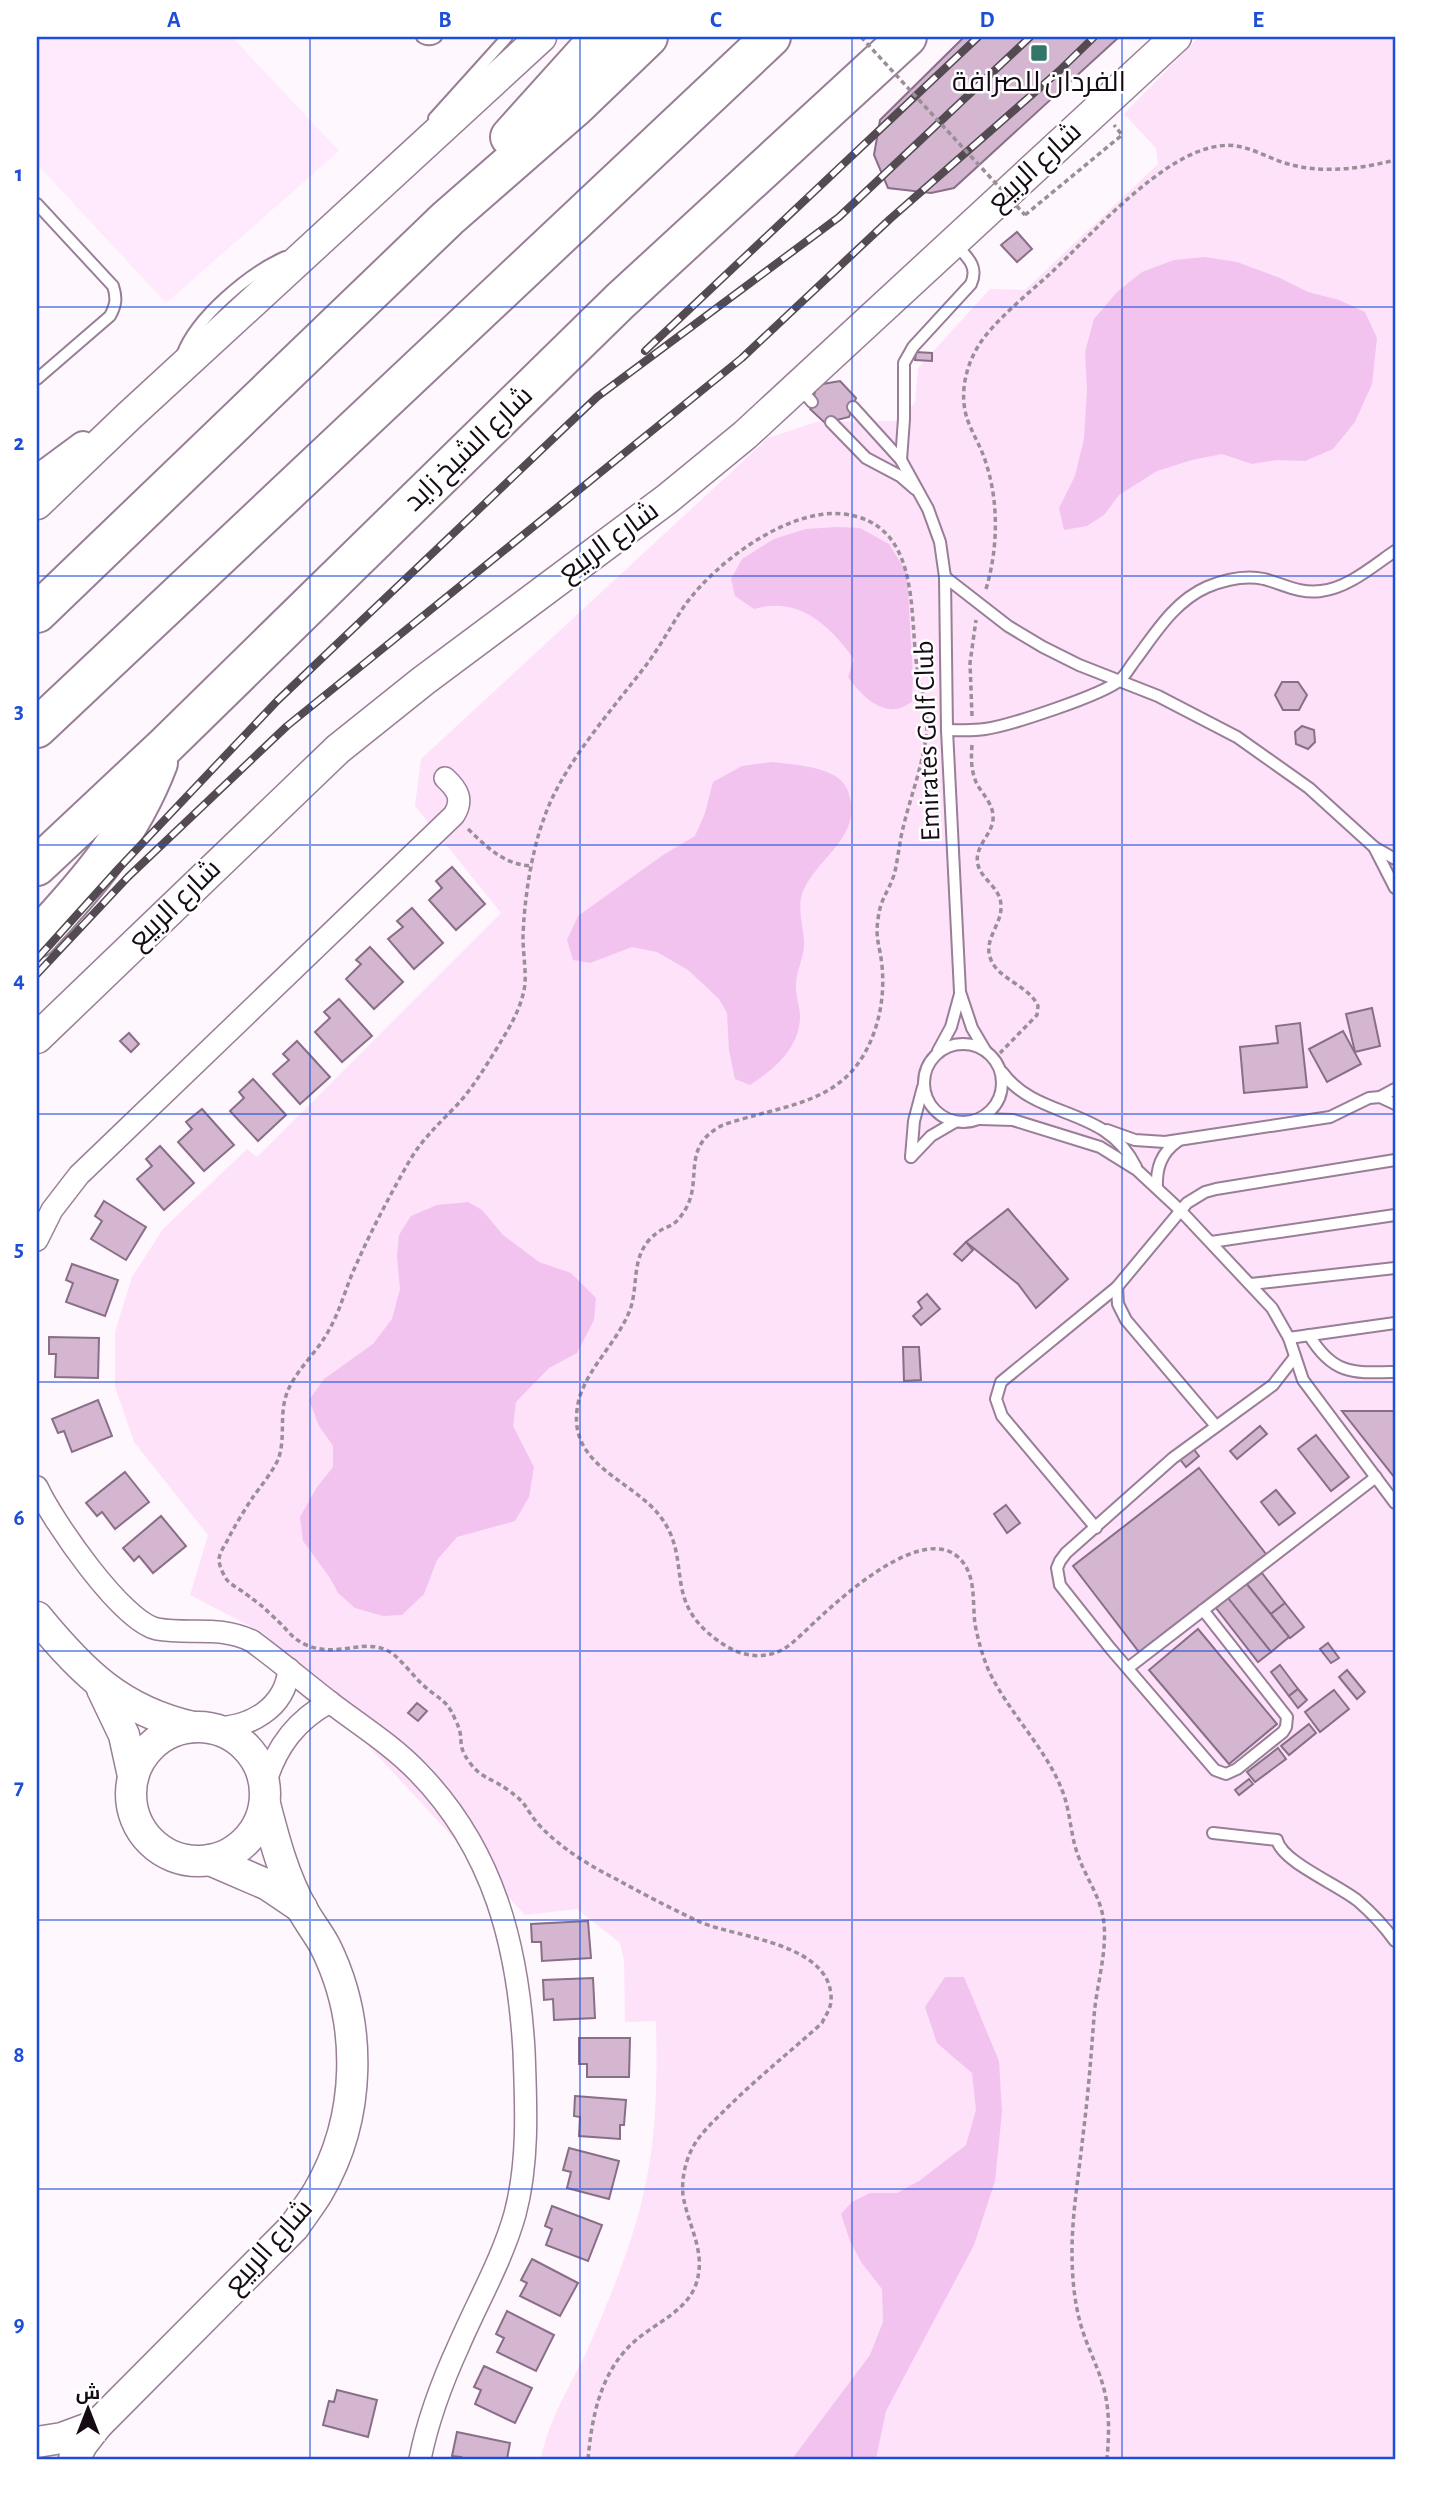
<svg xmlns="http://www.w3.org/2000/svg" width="1432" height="2496" font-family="'Alegreya Sans',Cairo,sans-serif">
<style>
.built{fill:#ffe9fc}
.green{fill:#fde2fa}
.water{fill:#f3c3ef}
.building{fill:#d4b6d1;stroke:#896e87;stroke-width:2}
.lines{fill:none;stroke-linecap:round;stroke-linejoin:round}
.service-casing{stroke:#997e97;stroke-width:14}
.minor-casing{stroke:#997e97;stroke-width:24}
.tertiary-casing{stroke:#997e97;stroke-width:30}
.secondary-casing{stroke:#997e97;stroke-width:33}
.motorway-casing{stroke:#997e97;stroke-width:42}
.path{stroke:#988f97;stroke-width:3.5;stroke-dasharray:5 3.5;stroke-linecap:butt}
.service{stroke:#fff;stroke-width:10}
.minor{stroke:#fff;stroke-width:21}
.tertiary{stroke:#fff;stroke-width:26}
.secondary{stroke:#fff;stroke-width:30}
.motorway{stroke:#fff;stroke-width:38}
.rail-casing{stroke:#534a52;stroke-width:8}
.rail{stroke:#fff;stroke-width:5;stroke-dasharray:16;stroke-linecap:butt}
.path-bridge{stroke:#988f97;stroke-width:3.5;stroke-dasharray:5 3.5;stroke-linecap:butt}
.grid{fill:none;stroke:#1d4ed8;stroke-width:2;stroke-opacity:0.55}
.poi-dot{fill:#327669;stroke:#fff;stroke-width:2.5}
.labels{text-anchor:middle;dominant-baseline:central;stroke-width:5;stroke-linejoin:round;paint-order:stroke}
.poi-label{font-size:28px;fill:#150b14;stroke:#fff}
.street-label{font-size:28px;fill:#150b14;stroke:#fff}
.neatline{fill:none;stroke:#1d4ed8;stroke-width:2.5}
.grid-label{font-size:23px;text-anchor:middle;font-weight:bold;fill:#1d4ed8}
</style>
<rect width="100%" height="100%" fill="#fef7fd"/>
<!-- built -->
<path class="built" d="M37,37H232L339,151L166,303L37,164Z"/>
<!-- green -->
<path class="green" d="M1199,37H1395V2459H541C549,2415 576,2378 593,2337C617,2281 641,2221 650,2160C657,2114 657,2068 656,2021L625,2022L624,1960L620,1943L577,1909L525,1915L265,1634L190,1595L208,1535L134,1442L115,1387V1332L132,1277L163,1229L247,1149L257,1157L501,913L415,806L421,759L768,438L816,422L895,421L915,403L918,368L990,289L1025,290L1158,164L1156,148L1124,114Z"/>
<!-- water -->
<g class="water">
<path d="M1205,257L1237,262L1280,278L1308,292L1339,300L1365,312L1377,338L1372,384L1355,422L1333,449L1305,461L1277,460L1252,464L1222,454L1192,460L1157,471L1119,495L1104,515L1087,526L1064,530L1059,508L1075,476L1084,439L1087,389L1085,352L1094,319L1117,292L1142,272L1174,260Z"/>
<path d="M837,527L860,528L889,544L907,573L913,675L912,702C908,704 901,709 896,709C875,711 858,691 848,677L854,659C829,625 799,596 754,609L735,596L731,579L742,559L774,539L806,529Z"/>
<path d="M772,762C795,765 839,766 848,791C864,836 819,856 804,889C796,906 803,923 804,941C805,955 797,969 796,983C795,993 799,1004 800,1014C801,1047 775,1069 750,1085L735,1079L729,1050L727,1013L719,999L688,970L657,952L632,947L590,963L573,960L567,940L578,916L663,855L695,836L705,813L713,782L742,766Z"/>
<path d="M468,1202L482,1210L503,1235L539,1262L571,1273L596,1298L594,1320L577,1353L549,1368L516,1402L513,1426L534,1467L529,1497L515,1521L457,1537L437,1560L424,1594L402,1615L383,1616L355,1608L338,1593L330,1578L303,1541L300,1517L317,1487L333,1467V1446L319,1426L309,1400L324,1379L373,1344L392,1319L400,1289L397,1257L399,1235L411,1216L437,1205Z"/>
<path d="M945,1977H964L999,2061L1002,2112L995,2181L974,2245L886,2411L876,2459H792L870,2355L883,2322L882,2289L861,2262L850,2241L841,2214L852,2202L870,2193H897L919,2181L966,2145L976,2110L972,2073L937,2043L925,2007Z"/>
</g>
<!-- building -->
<g class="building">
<path d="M964,37H1119L954,188L931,193L888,188L874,155L880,120Z"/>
<path d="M1017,232L1032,249L1017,262L1001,245Z"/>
<path d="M916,352L932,353V361L915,360Z"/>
<path d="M840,381L856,398L849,417L825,423L810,409L817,385Z"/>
<path d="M1282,682H1298L1307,695L1299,710H1283L1275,695Z"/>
<path d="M1302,726L1314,730L1315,742L1308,749L1296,744L1295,732Z"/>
<path d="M452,867L485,904L456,930L429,900L442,888L436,881Z"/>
<path d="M412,908L443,943L414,969L388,939L403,927L397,921Z"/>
<path d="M370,947L403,982L374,1009L346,979L361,964L356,960Z"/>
<path d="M339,999L372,1036L342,1062L315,1032L330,1018L324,1012Z"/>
<path d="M1372,1008L1380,1046L1355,1052L1346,1014Z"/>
<path d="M1300,1023L1307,1087L1244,1093L1240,1047L1278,1043L1276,1026Z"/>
<path d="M1343,1031L1361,1064L1327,1082L1309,1049Z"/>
<path d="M129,1033L139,1044L131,1052L120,1041Z"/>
<path d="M297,1041L330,1077L300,1104L273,1074L289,1060L283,1054Z"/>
<path d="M253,1079L286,1115L258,1141L230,1111L244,1098L239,1092Z"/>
<path d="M202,1109L234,1145L204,1171L178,1142L192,1129L186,1122Z"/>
<path d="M160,1146L194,1183L164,1210L137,1179L152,1166L146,1159Z"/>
<path d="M104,1201L146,1227L126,1260L91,1239L102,1221L95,1216Z"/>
<path d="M1008,1209L1068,1279L1036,1308L1018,1284L966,1242Z"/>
<path d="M966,1242L973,1250L962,1261L954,1254Z"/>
<path d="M72,1264L118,1280L105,1316L66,1302L73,1283L66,1280Z"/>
<path d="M927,1294L940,1309L921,1325L913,1316L922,1308L918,1302Z"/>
<path d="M49,1337L99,1338L98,1378L55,1377L56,1354H49Z"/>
<path d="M903,1347H919L921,1380L904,1381Z"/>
<path d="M98,1400L112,1436L72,1452L64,1431L58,1433L52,1419Z"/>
<path d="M1342,1411H1395V1478Z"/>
<path d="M1260,1426L1267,1434L1237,1459L1230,1451Z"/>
<path d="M1316,1435L1349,1477L1331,1491L1298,1449Z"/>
<path d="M1192,1447L1199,1456L1186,1467L1179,1458Z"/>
<path d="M1199,1468L1266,1554L1139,1652L1073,1566Z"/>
<path d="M125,1472L149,1502L115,1529L102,1512L97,1516L86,1503Z"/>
<path d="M1276,1490L1295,1513L1279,1525L1261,1502Z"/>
<path d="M1006,1505L1020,1523L1007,1533L994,1514Z"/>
<path d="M161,1516L186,1546L153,1573L139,1556L134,1561L123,1548Z"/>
<path d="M1262,1573L1285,1603L1271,1614L1247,1584Z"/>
<path d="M1245,1582L1289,1637L1271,1652L1226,1596Z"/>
<path d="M1228,1598L1271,1652L1258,1662L1216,1608Z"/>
<path d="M1285,1603L1304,1627L1290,1638L1271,1614Z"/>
<path d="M1198,1629L1277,1724L1229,1764L1149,1670Z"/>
<path d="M1328,1643L1339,1658L1331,1663L1320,1649Z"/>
<path d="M1280,1665L1298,1689L1289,1696L1271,1672Z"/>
<path d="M1347,1670L1365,1692L1357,1699L1339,1677Z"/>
<path d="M1298,1689L1307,1700L1298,1708L1289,1696Z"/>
<path d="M1334,1690L1349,1709L1320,1732L1305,1712Z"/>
<path d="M417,1703L427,1711L418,1721L408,1713Z"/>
<path d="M1309,1724L1316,1733L1289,1755L1281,1746Z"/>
<path d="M1278,1748L1286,1759L1255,1782L1247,1772Z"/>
<path d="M1249,1779L1253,1784L1239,1795L1235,1790Z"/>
<path d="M588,1921L591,1958L542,1961L541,1942H532L531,1924Z"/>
<path d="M593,1978L595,2018L554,2020L553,1999L544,2000L543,1980Z"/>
<path d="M579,2038H630L629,2077H587V2064H579Z"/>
<path d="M575,2096L626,2100L624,2125H620V2139L579,2136L580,2117L574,2116Z"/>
<path d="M569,2148L619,2161L609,2199L567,2188L571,2172L563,2170Z"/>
<path d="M552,2206L602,2225L588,2261L546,2245L552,2229L545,2226Z"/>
<path d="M532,2259L578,2283L560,2316L520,2296L527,2283L521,2280Z"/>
<path d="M507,2311L554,2335L536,2371L497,2352L504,2338L496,2334Z"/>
<path d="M484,2366L532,2388L515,2423L475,2404L481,2390L474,2387Z"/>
<path d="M337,2390L377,2400L368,2437L323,2425L329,2401L334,2402Z"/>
<path d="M457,2432L510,2443L507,2459H460L461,2457L452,2456Z"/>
</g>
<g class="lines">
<defs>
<g id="service">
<path d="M422,37C426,40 432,40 436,37"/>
<path d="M434,118L507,37"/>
<path d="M37,204L113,286C117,298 116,305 110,316L37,379"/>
<path d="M182,355C196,317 249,273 285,257"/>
<path d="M800,388L812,402"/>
<path d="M853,407L901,460L928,509L940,542L945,577L947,730L960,992L972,1028L985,1050"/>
<path d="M831,422L866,458L900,476L915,489"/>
<path d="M901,460L904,419V363L913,347L971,284C979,266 967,257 955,244"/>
<path d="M945,577L1008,626L1043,647L1079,665L1158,696L1237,737L1309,788L1374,847L1395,859"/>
<path d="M947,730C960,730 972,731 985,729C1008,726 1103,695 1120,680C1126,675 1131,665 1136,659C1156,632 1175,601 1207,587C1224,580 1245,575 1264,579C1283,584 1300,594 1321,591C1348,588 1373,566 1395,551"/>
<path d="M1374,847L1395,888"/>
<circle cx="963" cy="1083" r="39"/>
<path d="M938,1051L951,1027L960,994"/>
<path d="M1002,1072C1038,1121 1106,1105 1136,1167"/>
<path d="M1380,1097L1395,1089"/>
<path d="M980,1119L1013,1120L1100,1147L1137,1170L1180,1210L1272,1308L1289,1338L1303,1380L1395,1503"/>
<path d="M1107,1130L1135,1140L1165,1142L1330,1117L1369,1098L1380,1097L1395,1104"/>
<path d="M911,1157L914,1121L923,1087"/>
<path d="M911,1157L931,1136L955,1122"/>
<path d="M1157,1188C1156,1168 1161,1153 1178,1141"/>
<path d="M1211,1242L1395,1215"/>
<path d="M1251,1284L1395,1268"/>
<path d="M1117,1287L1118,1304L1126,1320L1216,1426"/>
<path d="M1309,1335C1333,1375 1353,1373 1395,1372"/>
<path d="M1289,1338L1395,1323"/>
<path d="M1096,1528L1002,1416L996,1399L1001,1382L1117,1287L1187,1203L1205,1192L1216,1189L1395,1160"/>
<path d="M1203,1610L1287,1717L1286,1727L1283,1732L1237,1769L1226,1774L1215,1770L1110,1648L1060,1585L1057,1568L1060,1561L1066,1553L1173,1458L1273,1385L1294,1358"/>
<path d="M1128,1668L1376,1477"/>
<path d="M1213,1833L1277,1840C1282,1862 1339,1885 1358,1901C1372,1913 1384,1926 1395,1941"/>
</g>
<g id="minor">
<path d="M37,1240L52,1210L79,1175L454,815C464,799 457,789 445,778"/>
<path d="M37,1487C52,1520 122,1622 157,1629C190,1635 219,1625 252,1641C279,1661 304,1682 331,1703C360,1725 392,1745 418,1772C494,1850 518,1946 524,2051C526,2104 529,2162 515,2214C502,2260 478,2301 459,2345C442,2382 428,2419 420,2459"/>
<path d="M213,1728C249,1728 285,1709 289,1669"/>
<path d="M265,1784C276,1747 296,1720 330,1702"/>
</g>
<path id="tertiary" d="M37,479L83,445"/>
<g id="secondary">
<path d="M37,504L129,416L541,37"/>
<path d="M37,1038L338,749L423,681L667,499L745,435L1176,37"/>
<path d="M37,1617C82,1672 121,1711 193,1727"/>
<path d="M102,1689L124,1735L133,1776"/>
<circle cx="198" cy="1794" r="67"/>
<path d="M210,1860L268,1885L302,1908"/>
<path d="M37,2442L62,2438L97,2425"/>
<path d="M74,2459L83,2443L97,2425L294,2227C302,2215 311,2204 318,2192C362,2117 363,2022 325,1946C318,1933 309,1922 302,1909C284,1877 274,1839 265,1804"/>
</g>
<g id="motorway">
<path d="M510,137L600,37"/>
<path d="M37,613L448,218L574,108L648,37"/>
<path d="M37,728L771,37"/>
<path d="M37,866L164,747L620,301L907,37"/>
<path d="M37,938C88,883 131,834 158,763"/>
</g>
</defs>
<!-- service casing -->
<use href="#service" class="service-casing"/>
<!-- minor casing -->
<use href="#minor" class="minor-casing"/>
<!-- tertiary casing -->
<use href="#tertiary" class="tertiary-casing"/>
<!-- secondary casing -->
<use href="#secondary" class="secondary-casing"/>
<!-- motorway casing -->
<use href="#motorway" class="motorway-casing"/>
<!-- path -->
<g class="path">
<path d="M1025,215L1122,135L1114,125"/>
<path d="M986,589C998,549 999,503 986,463C977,434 961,422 964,388C966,368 974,350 986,335C1005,312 1030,292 1052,272C1093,233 1163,153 1219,146C1244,142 1262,156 1285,163C1320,174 1361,169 1395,160"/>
<path d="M972,716L970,663L976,620"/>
<path d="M972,745C971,758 971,770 976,782C981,793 992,802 993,815C995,834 973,845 978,865C982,880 1001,888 1001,906C1002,924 984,939 990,957C996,979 1029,985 1038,1006L1037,1015L1000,1053"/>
<path d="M468,829C488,848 504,865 533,866"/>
<path d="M588,2459C592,2415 601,2370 636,2340C656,2323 684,2312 695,2287C708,2253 688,2227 683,2195C681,2176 687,2154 698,2139C706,2128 717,2118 727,2108C757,2078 790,2052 822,2023C825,2016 830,2010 831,2002C835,1943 737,1938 700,1922C672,1909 643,1894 616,1879C588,1865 561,1848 539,1825C523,1806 529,1805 508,1790C492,1778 482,1779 470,1763C454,1741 467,1743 455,1719C446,1698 439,1700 423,1685C416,1679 399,1657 390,1652C368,1639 345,1653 321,1649C313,1648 305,1645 299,1641C292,1637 287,1630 282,1625C263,1607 266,1609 246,1594C240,1589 232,1586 227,1580C223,1574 219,1566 219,1559C220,1551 226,1544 229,1537C236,1524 245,1509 253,1497C260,1487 275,1469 279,1457C286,1434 278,1411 289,1388C299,1367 318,1351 329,1330C341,1309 346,1286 356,1265C372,1229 391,1193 410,1160C423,1138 439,1124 456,1106C472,1089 484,1069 497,1048C509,1028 522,1008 525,984C526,969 523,953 523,937C524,902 531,854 543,821C561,766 612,710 647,664C661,645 672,624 685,605C716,562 788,508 843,514C921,523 909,611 917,668C921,692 930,713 926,737C922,768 910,798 903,828C899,844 898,860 894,875C887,895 881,897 878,919C875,940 880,945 882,966C885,997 879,1029 863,1056C841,1093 803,1103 764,1113C757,1115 725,1123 719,1127C681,1149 703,1181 685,1210C671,1233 667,1221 649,1240C632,1260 638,1283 631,1307C619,1343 581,1372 577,1410C570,1466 632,1480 660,1516C694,1561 661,1599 717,1640C737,1655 759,1661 782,1650C793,1644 809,1627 818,1619C845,1594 922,1525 958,1557C977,1574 972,1601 975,1624C978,1640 982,1654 988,1669C1007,1711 1046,1748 1062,1790C1071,1812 1070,1836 1079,1858C1087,1880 1102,1899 1104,1924C1107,1954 1096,1987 1094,2017C1091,2057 1088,2096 1083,2135C1079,2174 1072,2213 1072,2252C1072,2275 1074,2300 1080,2322C1086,2345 1098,2366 1104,2389C1110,2413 1109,2435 1107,2459"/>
</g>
<!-- service -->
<use href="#service" class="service"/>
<!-- minor -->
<use href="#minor" class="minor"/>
<!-- tertiary -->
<use href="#tertiary" class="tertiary"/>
<!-- secondary -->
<use href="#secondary" class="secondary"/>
<!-- motorway -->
<use href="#motorway" class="motorway"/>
<defs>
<g id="rail">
<path d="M645,351L978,37"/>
<path d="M37,959L119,868L278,700L597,397L839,217L1030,37"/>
<path d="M37,974L128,877L287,726L742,358L890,219L1059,71L1094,37"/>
</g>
</defs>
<!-- rail casing -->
<use href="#rail" class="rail-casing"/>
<!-- rail -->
<use href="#rail" class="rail"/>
<!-- path-bridge -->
<path class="path-bridge" d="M861,37L1025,215"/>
</g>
<!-- grid -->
<path class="grid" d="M310,37V2459M580,37V2459M852,37V2459M1122,37V2459M37,307H1395M37,576H1395M37,845H1395M37,1114H1395M37,1382H1395M37,1651H1395M37,1920H1395M37,2189H1395"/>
<!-- markers -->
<rect class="poi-dot" x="1030" y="44" width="18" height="18" rx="3.5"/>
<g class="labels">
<!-- poi labels -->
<g class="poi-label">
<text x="1039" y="83">الفردان للصرافة</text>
</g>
<!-- street labels -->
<g class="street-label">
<text transform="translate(1035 167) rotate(-43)">شارع الربيع</text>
<text transform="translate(469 449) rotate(-44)">شارع الشيخ زايد</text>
<text transform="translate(609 542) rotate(-36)">شارع الربيع</text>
<text transform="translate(928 741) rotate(-92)">Emirates Golf Club</text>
<text transform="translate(175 905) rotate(-44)">شارع الربيع</text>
<text transform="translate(269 2247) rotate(-48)">شارع الربيع</text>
</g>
</g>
<!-- border -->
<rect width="1432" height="2496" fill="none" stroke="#ffffff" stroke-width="77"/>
<!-- north arrow -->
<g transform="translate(88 2409)" stroke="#ffffff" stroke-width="5" paint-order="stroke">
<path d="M0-5L12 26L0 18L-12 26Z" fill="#150b14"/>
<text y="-10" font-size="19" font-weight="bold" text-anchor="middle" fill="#150b14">ش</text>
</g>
<rect x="38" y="38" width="1356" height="2420" class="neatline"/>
<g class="grid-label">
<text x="174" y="27">A</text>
<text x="445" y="27">B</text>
<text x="716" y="27">C</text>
<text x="987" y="27">D</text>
<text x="1258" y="27">E</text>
<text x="19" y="181">1</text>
<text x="19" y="450">2</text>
<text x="19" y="718">3</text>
<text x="19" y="987">4</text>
<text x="19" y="1256">5</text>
<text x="19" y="1525">6</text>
<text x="19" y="1794">7</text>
<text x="19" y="2062">8</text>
<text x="19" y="2331">9</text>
</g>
</svg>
